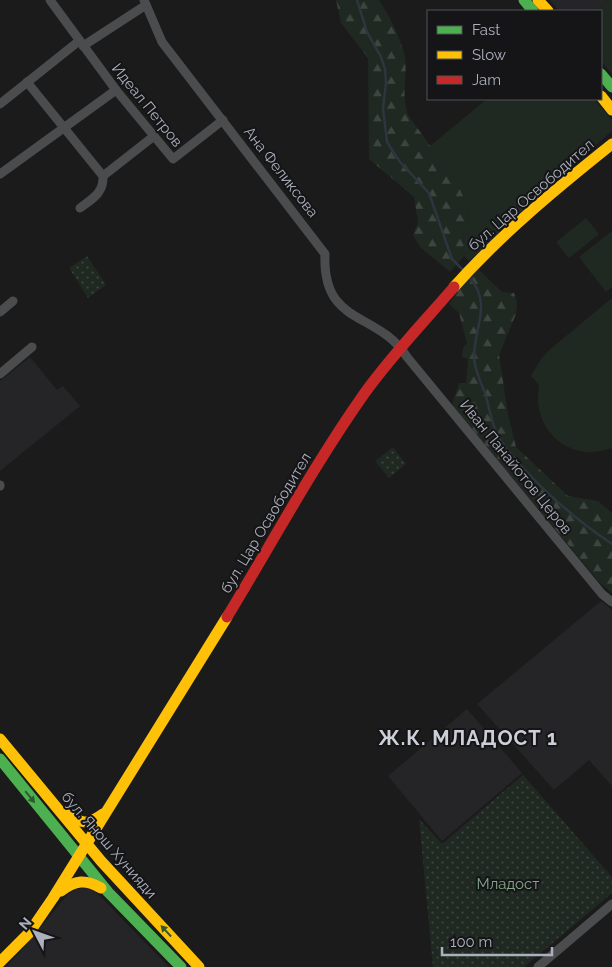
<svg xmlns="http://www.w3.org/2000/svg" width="612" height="967" font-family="Raleway,sans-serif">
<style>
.built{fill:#252527}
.grass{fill:#202822}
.forest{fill:url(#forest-firs)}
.park{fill:url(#park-dots)}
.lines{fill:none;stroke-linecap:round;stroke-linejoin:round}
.stream{stroke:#2d353e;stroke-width:2.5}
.street{stroke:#4b4c4e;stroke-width:9}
.fast{stroke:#4caf50;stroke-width:11}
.slow{stroke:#ffc107;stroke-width:11}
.jam{stroke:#c62828;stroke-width:11}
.oneway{fill:#2e5a31}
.labels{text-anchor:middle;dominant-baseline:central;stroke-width:4;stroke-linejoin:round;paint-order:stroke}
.street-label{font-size:15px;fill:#acb0bc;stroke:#151517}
.park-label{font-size:15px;fill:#84a688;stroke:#151517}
.district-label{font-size:20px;font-weight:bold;letter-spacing:1px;fill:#cdcfd8;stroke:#151517}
</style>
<defs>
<pattern id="forest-firs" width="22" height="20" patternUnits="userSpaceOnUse" patternTransform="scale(1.25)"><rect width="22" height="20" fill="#202822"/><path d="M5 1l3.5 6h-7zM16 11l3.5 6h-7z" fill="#3e4540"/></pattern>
<pattern id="park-dots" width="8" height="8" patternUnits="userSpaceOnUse" patternTransform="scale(1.25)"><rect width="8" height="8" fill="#202822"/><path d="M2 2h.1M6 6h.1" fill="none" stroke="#3e4540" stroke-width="1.8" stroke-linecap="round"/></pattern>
</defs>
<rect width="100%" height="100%" fill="#1b1b1b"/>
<!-- built -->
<g class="built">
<path d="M550,0H609L595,11H559Z"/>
<path d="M30,357L57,390L63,386L80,406L0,471V381Z"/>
<path d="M601,601L612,610V786L589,760L554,790L477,704Z"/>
<path d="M467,709L522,773L442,841L388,776Z"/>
<path d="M86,888L96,892L169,967H6L28,943L67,895L76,889Z"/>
</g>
<!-- grass -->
<g class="grass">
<path d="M609,0H612V74L601,61V11H595Z"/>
<path d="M487,99H594L612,120V131L561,175L469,261L464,256L463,232L470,212L457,183L430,146Z"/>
<path d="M586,218L599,234L569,258L556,242Z"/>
<path d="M612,231V287L606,292L579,257Z"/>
<path d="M612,298V448C569,464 531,430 539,385L531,376L539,362L548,351Z"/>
</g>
<!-- forest -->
<g class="forest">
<path d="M336,0H379C389,16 399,34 404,53C409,74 400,92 408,115L457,183L470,212L463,232L464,256L450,272L420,247L413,235L418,222L414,197L369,159L368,58L341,23Z"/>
<path d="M478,269L502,292L514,293L517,302L516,314L499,355L508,414L516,447L568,496L598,501L612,513V593L600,583L453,406C452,398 458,391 459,383H466L468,359L462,357L463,348L467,343L459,313L449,304L459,289Z"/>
</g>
<!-- park -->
<g class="park">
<path d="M87,256L106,285L88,298L69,268Z"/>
<path d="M393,447L406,464L389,478L375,461Z"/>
<path d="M523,775L612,877V893L524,967H433L419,819L442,844Z"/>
</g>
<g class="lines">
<!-- stream -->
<g class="stream">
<path d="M357,0L367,32L381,57L385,69L386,83L383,108L387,142L400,162L429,193L452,259L464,271"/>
<path d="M469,277C493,304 474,327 474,357C474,368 481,383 485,393C489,406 491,421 497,434C503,446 513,457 522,467C549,496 579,522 612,544"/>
</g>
<!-- street -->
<g class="street">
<path d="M50,0L116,90L173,159L223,120"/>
<path d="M144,0L162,42L325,254C322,327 377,310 407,357L602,594L612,602"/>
<path d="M83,46L146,5"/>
<path d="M27,82L103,176C104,193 92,199 80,208"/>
<path d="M0,104L79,41"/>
<path d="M0,174L116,90"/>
<path d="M103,176L154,136"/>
<path d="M0,312L13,301"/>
<path d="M0,374L32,347"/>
<path d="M0,485V486"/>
<path d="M538,967L612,904"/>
</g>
<!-- fast -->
<g class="fast">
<path d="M524,0L533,11"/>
<path d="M601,74L612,87"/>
<path d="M0,759L108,892L181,967"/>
</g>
<!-- slow -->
<g class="slow">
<path d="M538,0L548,11"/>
<path d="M601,96L612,110"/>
<path d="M454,287C501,234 557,188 612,144"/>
<path d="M0,739L101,861L199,967"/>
<path d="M66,814C82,823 87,826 103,814"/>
<path d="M61,891C75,880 86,879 101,888"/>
<path d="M0,962L29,933L53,898L227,617"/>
</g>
<!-- jam -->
<path class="jam" d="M227,617C272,543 314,465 364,394C391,356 424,322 454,287"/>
</g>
<!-- one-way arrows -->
<defs><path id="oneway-solid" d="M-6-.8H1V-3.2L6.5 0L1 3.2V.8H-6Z" transform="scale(1.25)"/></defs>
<g class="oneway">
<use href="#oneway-solid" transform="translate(30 797) rotate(51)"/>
<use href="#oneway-solid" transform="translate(166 931) rotate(-133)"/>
</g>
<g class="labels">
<!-- street labels -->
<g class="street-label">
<text transform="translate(147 105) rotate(51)">Идеал Петров</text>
<text transform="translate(281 172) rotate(52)">Ана Феликсова</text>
<text transform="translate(531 195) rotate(-41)">бул. Цар Освободител</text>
<text transform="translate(516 467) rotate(51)">Иван Панайотов Церов</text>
<text transform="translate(266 523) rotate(-59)">бул. Цар Освободител</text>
<text transform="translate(109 845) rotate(49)">бул. Янош Хунияди</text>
</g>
<!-- park labels -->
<g class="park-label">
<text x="508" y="884">Младост</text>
</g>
<!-- district labels -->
<g class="district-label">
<text x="468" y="738">Ж.К. МЛАДОСТ 1</text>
</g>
</g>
<!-- legend -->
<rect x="427" y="10" width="175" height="90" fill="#151517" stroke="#515359"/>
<rect x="437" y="26" width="25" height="8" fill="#4caf50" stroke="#515359"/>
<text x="472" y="35" font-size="15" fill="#acb0bc">Fast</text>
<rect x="437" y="51" width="25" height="8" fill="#ffc107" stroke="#515359"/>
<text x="472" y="60" font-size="15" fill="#acb0bc">Slow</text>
<rect x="437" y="76" width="25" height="8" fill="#c62828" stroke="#515359"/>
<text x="472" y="85" font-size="15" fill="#acb0bc">Jam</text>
<!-- north arrow -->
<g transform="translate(35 932) rotate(311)" stroke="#151517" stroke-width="4" paint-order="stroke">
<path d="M0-4L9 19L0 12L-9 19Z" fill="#acb0bc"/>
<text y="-8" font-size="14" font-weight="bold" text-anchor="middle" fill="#acb0bc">N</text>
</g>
<!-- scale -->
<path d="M442 947v8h110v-8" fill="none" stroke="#acb0bc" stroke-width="2.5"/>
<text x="450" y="947" font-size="15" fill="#acb0bc" stroke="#151517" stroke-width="4" paint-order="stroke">100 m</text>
</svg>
